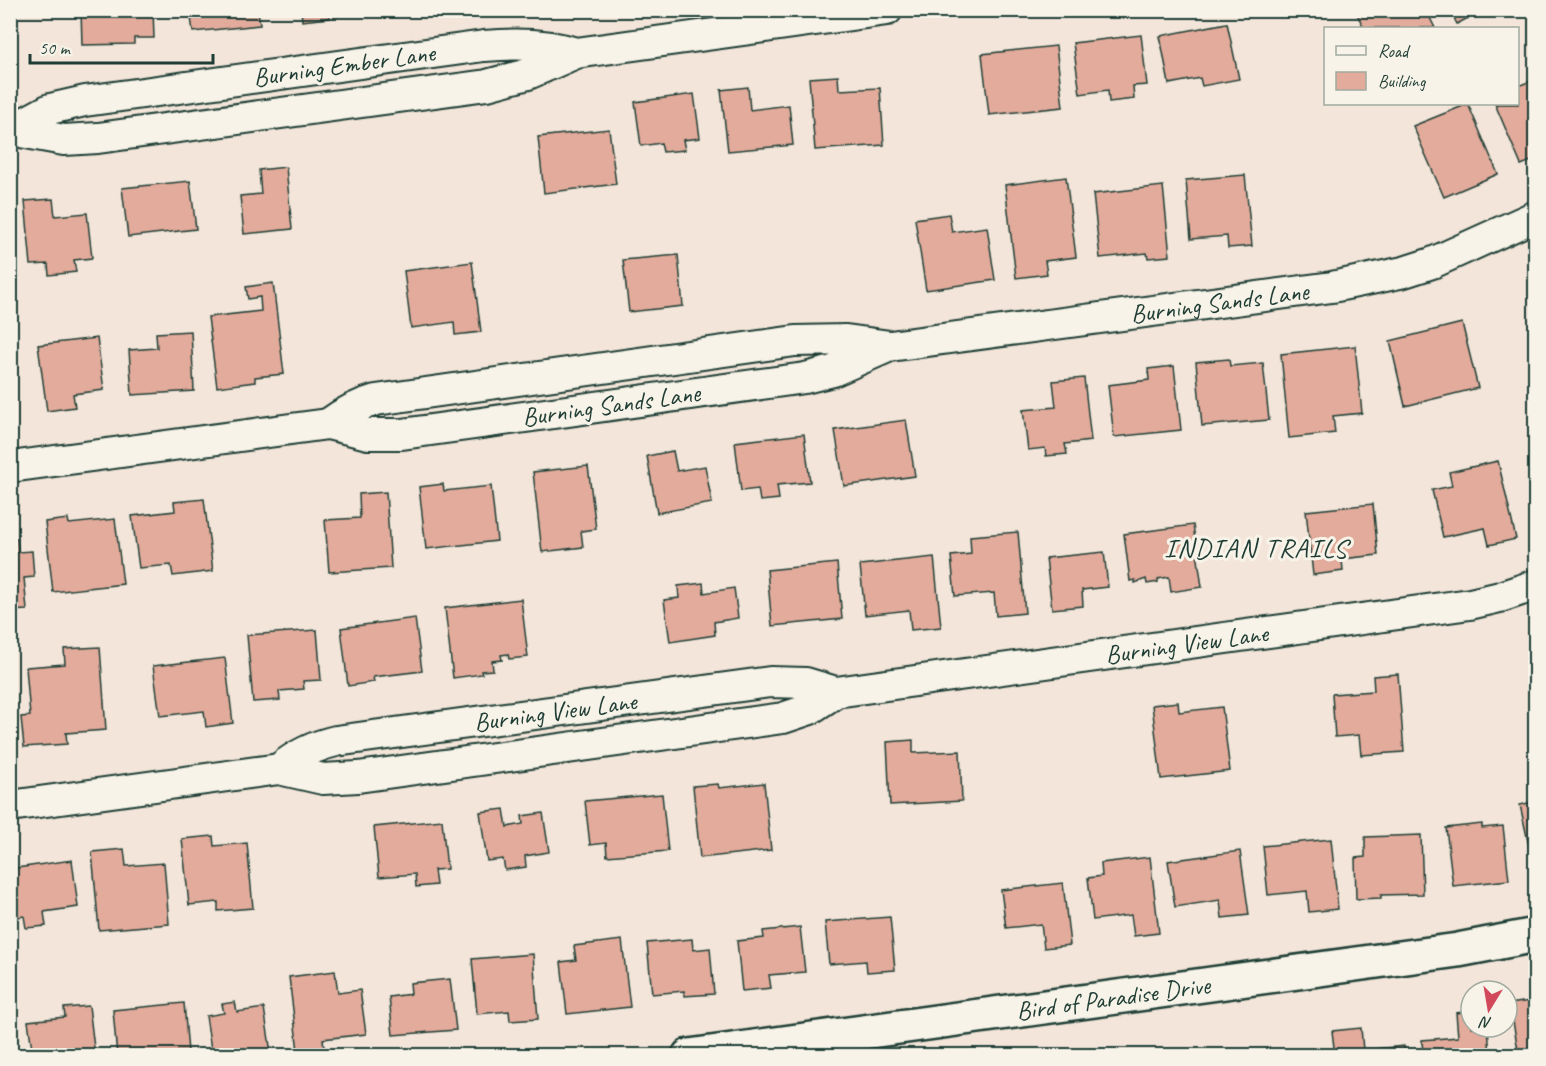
<svg xmlns="http://www.w3.org/2000/svg" width="1546" height="1066" font-family="Caveat,sans-serif">
<style>
.building{fill:#e3ab9b;stroke:#1f3d34;stroke-width:1.5}
.lines{fill:none;stroke-linecap:round;stroke-linejoin:round}
.street-casing{stroke:#1f3d34;stroke-width:34}
.secondary-casing{stroke:#1f3d34;stroke-width:38}
.street{stroke:#f7f3e8;stroke-width:30}
.secondary{stroke:#f7f3e8;stroke-width:33}
.labels{text-anchor:middle;dominant-baseline:central;stroke-width:6;stroke-linejoin:round;paint-order:stroke}
.street-label{font-size:26px;fill:#1f3d34;stroke:#f7f3e8}
.neighbourhood-label{font-size:27px;letter-spacing:1.5px;fill:#1f3d34;stroke:#f7f3e8}
</style>
<rect width="100%" height="100%" fill="#f3e5d9"/>
<filter id="ink" filterUnits="userSpaceOnUse"><feTurbulence type="fractalNoise" baseFrequency=".0167" numOctaves="2"/><feDisplacementMap in="SourceGraphic" scale="12" xChannelSelector="R" yChannelSelector="G"/><feConvolveMatrix kernelMatrix="1 2 1 2 8 2 1 2 1" color-interpolation-filters="sRGB"/></filter>
<g filter="url(#ink)">
<!-- building -->
<g class="building">
<path d="M81,10H153L154,38H134V44L82,45Z"/>
<path d="M190,10H258L260,25L193,32Z"/>
<path d="M301,10H329L330,18L302,21Z"/>
<path d="M1355,10H1426L1435,28H1364Z"/>
<path d="M1450,10H1483L1457,24Z"/>
<path d="M1227,23L1239,79L1202,86L1200,78L1169,84L1160,36Z"/>
<path d="M1141,35L1147,85L1133,86L1134,99L1109,102L1108,90L1080,94L1073,43Z"/>
<path d="M1056,46L1063,107L989,115L982,54Z"/>
<path d="M838,76L839,90L880,88L884,145L815,150L809,78Z"/>
<path d="M1536,79V159L1521,165L1495,104H1518V86Z"/>
<path d="M748,87L750,110L789,105L793,145L728,151L721,90Z"/>
<path d="M694,94L700,138L683,140L685,150L663,152L661,143L641,146L635,102Z"/>
<path d="M1468,104L1498,174L1444,197L1413,126Z"/>
<path d="M609,129L616,184L544,193L538,137Z"/>
<path d="M286,167L292,229L244,234L240,196L261,194L259,170Z"/>
<path d="M1245,175L1252,246L1228,248L1227,236L1191,239L1186,180Z"/>
<path d="M1066,177L1076,257L1045,261L1047,274L1016,278L1005,185Z"/>
<path d="M190,181L196,229L128,237L122,188Z"/>
<path d="M1163,186L1170,256L1148,258L1147,253L1100,258L1093,194Z"/>
<path d="M53,199L55,216L87,213L92,258L74,260L76,272L49,275L48,264L31,265L25,201Z"/>
<path d="M949,214L952,232L987,227L995,280L926,290L915,219Z"/>
<path d="M678,255L683,306L629,312L623,260Z"/>
<path d="M472,262L481,332L455,335L454,322L411,328L404,271Z"/>
<path d="M273,283L284,374L255,377V382L217,387L208,317L261,311L260,297L248,299L246,287Z"/>
<path d="M1462,323L1478,388L1405,406L1390,341Z"/>
<path d="M191,331L194,391L132,395L129,350L157,348L156,333Z"/>
<path d="M97,338L104,390L73,394L75,407L47,411L38,345Z"/>
<path d="M1355,346L1362,413L1333,416L1335,433L1289,438L1281,354Z"/>
<path d="M1229,359L1230,366L1263,363L1269,420L1202,426L1196,362Z"/>
<path d="M1174,366L1181,430L1114,437L1108,385L1149,380L1148,369Z"/>
<path d="M1084,378L1091,441L1065,444L1067,454L1046,456L1045,448L1028,450L1023,410L1056,407L1053,381Z"/>
<path d="M906,420L915,476L844,486L835,430Z"/>
<path d="M804,434L810,482L777,485L779,499L760,501L758,489L741,491L735,442Z"/>
<path d="M673,451L677,471L705,466L712,503L657,513L647,456Z"/>
<path d="M1498,461L1516,539L1489,545L1485,528L1443,537L1432,490L1452,486L1449,472Z"/>
<path d="M588,466L596,529L581,531L583,547L542,552L533,472Z"/>
<path d="M443,484L444,491L491,486L497,541L426,549L419,487Z"/>
<path d="M386,492L391,568L329,572L325,520L360,518L359,494Z"/>
<path d="M204,499L213,571L173,576L171,565L139,568L132,516L175,511L174,502Z"/>
<path d="M1373,504L1378,555L1342,559L1343,571L1313,575L1306,511Z"/>
<path d="M68,519L69,524L115,519L123,584L53,592L45,522Z"/>
<path d="M1193,525L1202,587L1171,592L1169,577L1158,579V582L1147,584L1146,579L1135,583V580L1130,581L1124,534Z"/>
<path d="M1018,532L1025,613L996,616L994,593L955,596L951,556L971,554L970,536Z"/>
<path d="M10,539H17L18,552L32,551L34,577L24,578L27,610L10,611Z"/>
<path d="M1104,552L1108,587L1082,590L1083,606L1052,609L1046,558Z"/>
<path d="M934,557L941,627L911,630L909,610L865,615L860,565Z"/>
<path d="M837,563L842,619L772,626L767,570Z"/>
<path d="M703,583L704,593L734,588L738,618L714,622L715,635L670,642L664,600L679,598L678,586Z"/>
<path d="M521,599L528,657L509,659L508,654L501,655L502,660L492,661L493,670L481,671L482,674L453,678L445,608Z"/>
<path d="M415,618L422,671L373,677L374,682L348,686L341,628Z"/>
<path d="M317,630L321,680L303,681L304,689L279,691L280,700L253,702L247,635Z"/>
<path d="M100,647L106,730L66,733L67,744L24,747L21,717L30,716L26,667L65,664L64,649Z"/>
<path d="M225,658L233,723L206,727L204,711L160,716L153,666Z"/>
<path d="M1398,674L1404,752L1361,755L1359,735L1335,737L1332,694L1374,691L1373,676Z"/>
<path d="M1178,702L1179,712L1222,707L1230,771L1161,779L1152,705Z"/>
<path d="M913,740V753L960,751L962,801L890,805L887,742Z"/>
<path d="M764,783L771,850L700,858L693,786L718,784L719,788Z"/>
<path d="M662,794L668,851L607,856L606,843L590,845L585,801Z"/>
<path d="M1536,801V854L1531,855L1520,805Z"/>
<path d="M504,809L507,827L523,824L522,816L543,813L549,852L525,856L526,867L505,870L503,859L487,861L480,812Z"/>
<path d="M442,820L447,869L434,870L436,885L416,887L415,874L379,877L374,827Z"/>
<path d="M1482,824V828L1503,826L1509,880L1453,886L1446,828Z"/>
<path d="M1421,835L1423,894L1381,895V898L1356,899L1355,858L1365,857V837Z"/>
<path d="M213,836L214,846L247,843L253,908L218,911V902L189,905L182,839Z"/>
<path d="M1331,839L1338,909L1309,912L1307,891L1268,895L1263,846Z"/>
<path d="M124,849L126,866L164,863L169,924L99,930L92,852Z"/>
<path d="M1240,851L1249,915L1222,918L1220,900L1175,907L1168,861Z"/>
<path d="M1150,857L1159,933L1134,936L1131,915L1093,920L1088,878L1102,876L1101,863Z"/>
<path d="M72,860L78,907L44,912L46,926L26,928L24,916L10,918V869Z"/>
<path d="M1063,883L1070,945L1044,948L1041,924L1006,928L1001,890Z"/>
<path d="M890,917L895,970L867,972L866,961L829,964L825,922Z"/>
<path d="M800,927L805,972L769,975L771,988L742,991L737,941L764,938L763,931Z"/>
<path d="M692,939L693,950L710,948L714,994L684,996V991L652,994L647,943Z"/>
<path d="M622,940L630,1007L567,1014L561,962L576,960L574,946Z"/>
<path d="M533,954L538,1019L510,1021L509,1011L477,1014L472,959Z"/>
<path d="M335,971L338,993L360,990L366,1034L323,1039L324,1048L298,1051L289,977Z"/>
<path d="M450,979L456,1030L393,1035L389,997L411,994L410,983Z"/>
<path d="M1536,1000V1056H1519L1510,1004Z"/>
<path d="M235,1002L237,1012L264,1008L271,1053L256,1056H212L206,1016L224,1013L222,1004Z"/>
<path d="M184,1003L188,1052L145,1056H117L113,1010Z"/>
<path d="M89,1006L95,1056H33L28,1021L65,1017L64,1008Z"/>
<path d="M1471,1011V1027H1488L1490,1056H1423L1422,1040L1458,1037L1456,1013Z"/>
<path d="M1361,1028L1363,1050L1404,1046L1405,1056H1335L1332,1031Z"/>
</g>
<g class="lines">
<defs>
<g id="street">
<path d="M576,53L887,10"/>
<path d="M10,130L64,140L98,138L487,85L528,74L576,53C546,43 515,43 484,46L85,101L50,109L11,130"/>
<path id="s1" d="M890,346L833,371L805,378L402,434H368L328,424C343,413 358,405 376,400L795,341L846,340L890,346L1332,287L1404,272L1432,263L1536,216"/>
<path d="M10,467L328,424"/>
<path id="s2" d="M836,692L810,709L783,718L358,777L323,779L279,769C296,755 314,746 336,741L770,682L806,683L836,692L1470,604L1500,597L1536,585"/>
<path d="M10,806L279,769"/>
</g>
<g id="secondary">
<path id="s3" d="M689,1056L1392,959L1458,950L1536,935"/>
</g>
</defs>
<!-- street casing -->
<use href="#street" class="street-casing"/>
<!-- secondary casing -->
<use href="#secondary" class="secondary-casing"/>
<!-- street -->
<use href="#street" class="street"/>
<!-- secondary -->
<use href="#secondary" class="secondary"/>
</g>
</g>
<g class="labels">
<!-- street labels -->
<g class="street-label">
<text transform="translate(344 65) rotate(-8)">Burning Ember Lane</text>
<text stroke="none"><textPath href="#s1" startOffset="1478">Burning Sands Lane</textPath></text>
<text transform="translate(611 405) rotate(-8)">Burning Sands Lane</text>
<text stroke="none"><textPath href="#s2" startOffset="1492">Burning View Lane</textPath></text>
<text stroke="none"><textPath href="#s2" startOffset="854">Burning View Lane</textPath></text>
<text stroke="none"><textPath href="#s3" startOffset="428">Bird of Paradise Drive</textPath></text>
</g>
<!-- neighbourhood labels -->
<g class="neighbourhood-label">
<text x="1256" y="548">INDIAN TRAILS</text>
</g>
</g>
<!-- margin -->
<rect width="1546" height="1066" fill="none" stroke="#f7f3e8" stroke-width="36"/>
<rect x="18" y="18" width="1510" height="1030" fill="none" stroke="#1f3d34" stroke-width="2" filter="url(#ink)"/>
<!-- legend -->
<rect x="1324" y="27" width="195" height="78" fill="#f7f3e8" stroke="#a1aaa0" stroke-width="1.5"/>
<rect x="1336" y="46" width="30" height="9" fill="#f7f3e8" stroke="#a1aaa0" stroke-width="1.5"/>
<text x="1378" y="57" font-size="18" fill="#1f3d34">Road</text>
<rect x="1336" y="72" width="30" height="18" fill="#e3ab9b" stroke="#a1aaa0" stroke-width="1.5"/>
<text x="1378" y="87" font-size="18" fill="#1f3d34">Building</text>
<!-- north arrow -->
<g transform="translate(1489 1009) rotate(191)"><circle r="28" fill="#f7f3e8" stroke="#a1aaa0" stroke-width="1.5"/>
<path d="M0-4.5L10 22L0 15L-10 22Z" fill="#d1495b"/>
<text y="-9" font-size="16" font-weight="bold" text-anchor="middle" fill="#1f3d34">N</text>
</g>
<!-- scale -->
<path d="M30 54v9h183v-9" fill="none" stroke="#1f3d34" stroke-width="3"/>
<text x="39" y="54" font-size="18" fill="#1f3d34" stroke="#f7f3e8" stroke-width="4.5" paint-order="stroke">50 m</text>
</svg>
